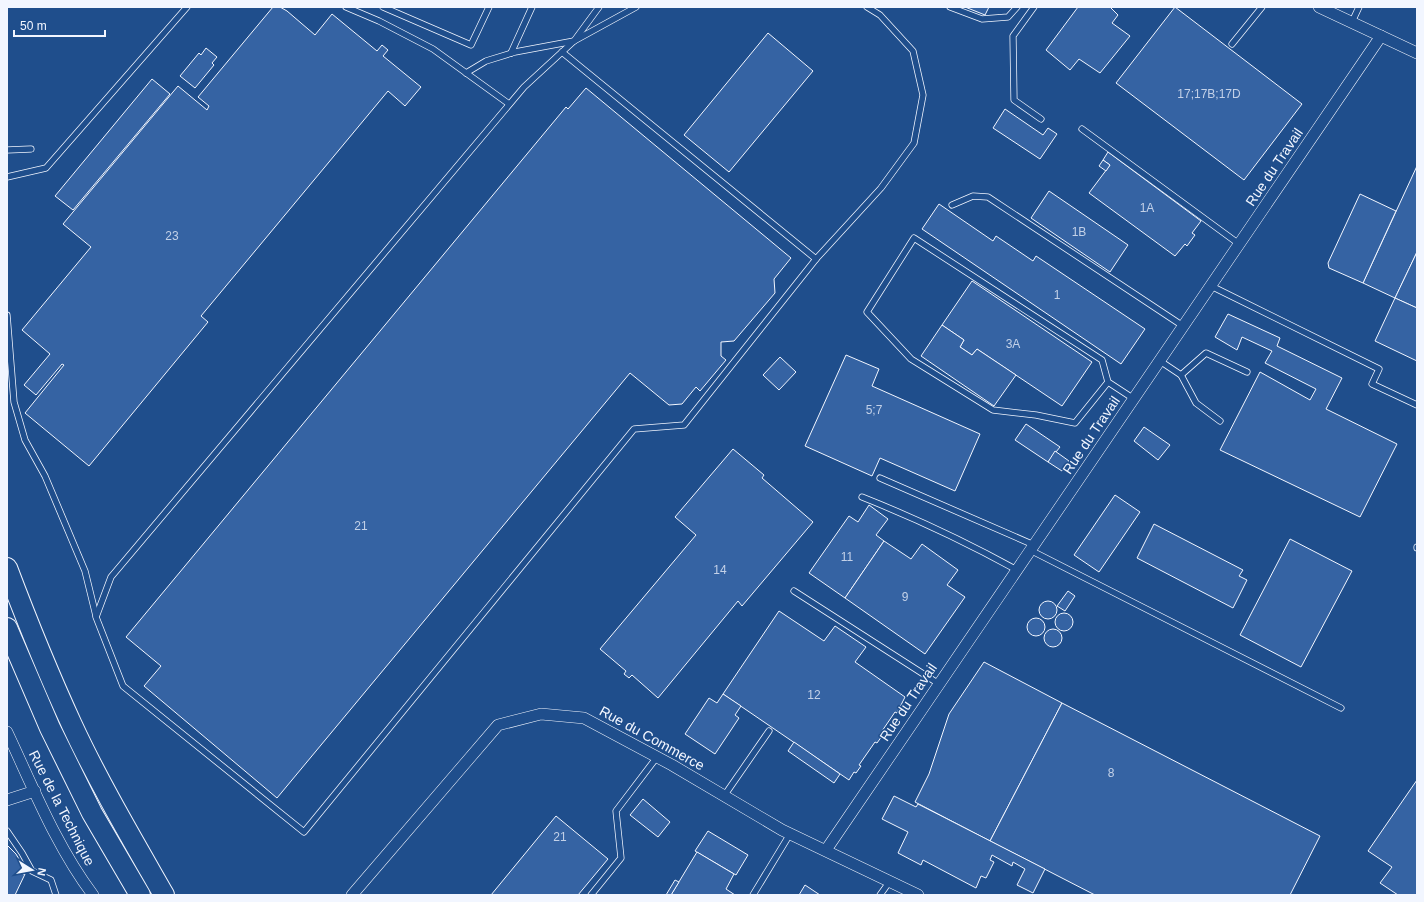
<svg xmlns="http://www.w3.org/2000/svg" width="1424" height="902" font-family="Arial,sans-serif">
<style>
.building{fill:#3563a3;stroke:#f2f6ff}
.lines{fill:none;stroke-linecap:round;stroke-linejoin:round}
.lane-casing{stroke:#f2f6ff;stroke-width:7}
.street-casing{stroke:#f2f6ff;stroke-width:12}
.highway-casing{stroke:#f2f6ff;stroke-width:22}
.lane{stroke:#1f4e8c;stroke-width:5.5}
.street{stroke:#1f4e8c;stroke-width:11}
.highway{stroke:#1f4e8c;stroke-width:20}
.labels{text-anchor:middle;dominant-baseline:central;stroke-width:3;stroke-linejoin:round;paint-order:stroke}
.number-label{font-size:12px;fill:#c3d1e8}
.street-label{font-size:14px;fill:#f2f6ff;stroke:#1f4e8c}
</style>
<rect width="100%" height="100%" fill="#1f4e8c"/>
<!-- building -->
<g class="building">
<path d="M273,7H280L287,11L315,35L332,14L377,51L382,45L388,50L383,56L421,87L405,106L388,91L201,316L208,322L89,466L25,413L64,365L62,364L36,395L24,385L50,354L22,330L91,247L63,224L178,86L207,110L209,106L198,97Z"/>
<path d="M965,7H989L985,15Z"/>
<path d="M1078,7H1110L1118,15L1112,23L1130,36L1100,73L1079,59L1070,70L1046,50Z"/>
<path d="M1175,7L1302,104L1244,180L1116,83Z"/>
<path d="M768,33L813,71L729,172L684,135Z"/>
<path d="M206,48L217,57L212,63L214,65L195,88L180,76L199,53L201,55Z"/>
<path d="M152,79L170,94L73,210L55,196Z"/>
<path d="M586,88L791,258L774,279L775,293L734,341L721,342V356L726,360L700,391L696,387L682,404L669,405L630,373L277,798L144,686L161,666L126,637L566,107L568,109Z"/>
<path d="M1005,109L1043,135L1048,128L1057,134L1040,159L993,128Z"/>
<path d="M1108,152L1201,221L1192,233L1195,235L1187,246L1185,244L1175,256L1089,193L1110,165L1103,160Z"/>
<path d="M1103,160L1110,165L1106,171L1099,166Z"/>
<path d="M1417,166V252L1395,298L1363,283Z"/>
<path d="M1049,191L1128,245L1110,272L1031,218Z"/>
<path d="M1360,194L1396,211L1363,283L1329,268L1328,263Z"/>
<path d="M939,204L993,241L996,236L1033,261L1036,256L1145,329L1121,364L922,229Z"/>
<path d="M1417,252V308L1395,298Z"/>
<path d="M972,281L1092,362L1062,406L977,349L972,355L960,347L964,340L942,325Z"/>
<path d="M1395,298L1417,308V361L1375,341Z"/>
<path d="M1228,314L1280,338L1277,346L1342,378L1326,409L1397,444L1360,517L1220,450L1260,372L1310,400L1316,389L1265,363L1272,351L1242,337L1237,350L1215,337Z"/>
<path d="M942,325L964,340L960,347L972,355L977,349L1016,375L994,406L921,356Z"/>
<path d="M846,355L879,369L872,386L980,434L955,491L880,458L872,476L805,446Z"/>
<path d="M780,357L796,372L779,390L763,375Z"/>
<path d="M1026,424L1060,447L1048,462L1015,440Z"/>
<path d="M1144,427L1170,445L1158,460L1134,441Z"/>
<path d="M733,449L764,475L762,478L813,522L742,606L738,601L658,698L632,675L629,678L624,674L626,671L600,649L696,535L675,517Z"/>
<path d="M1055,451L1069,461L1062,471L1048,462Z"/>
<path d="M1115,495L1140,512L1099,572L1074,555Z"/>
<path d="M869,505L888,519L876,535L884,541L845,598L809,573L849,516L858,522Z"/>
<path d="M1154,524L1243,570L1239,576L1247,580L1233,608L1137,558Z"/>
<path d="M1290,539L1352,571L1301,667L1240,635Z"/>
<path d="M884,541L911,559L922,544L958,570L947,585L965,597L925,654L845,598Z"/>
<path d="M1068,591L1075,596L1065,611L1057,606Z"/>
<circle cx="1048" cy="610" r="9"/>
<path d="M779,611L824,641L835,626L866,647L855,662L905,697L897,713L895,712L880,734L882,736L877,743L875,742L859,765L861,766L856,773L854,772L849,780L723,694Z"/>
<circle cx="1064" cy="622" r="9"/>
<circle cx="1036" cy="627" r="9"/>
<circle cx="1053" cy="638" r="9"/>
<path d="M984,662L1062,703L990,841L915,802L929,774L949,714Z"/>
<path d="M723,694L741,706L735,715L739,718L715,754L685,734L709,698L717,703Z"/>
<path d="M1062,703L1320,836L1290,895H1095L990,841Z"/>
<path d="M794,742L840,774L834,783L788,751Z"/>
<path d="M1417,780V895H1398L1380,883L1392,867L1368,851Z"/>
<path d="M894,796L916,807L918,804L1045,869L1033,893L1017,885L1025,869L1013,862L1012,866L992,855L990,860L994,862L986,878L981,876L976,888L923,860L921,865L898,853L908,832L882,819Z"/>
<path d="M643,799L670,822L658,837L630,815Z"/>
<path d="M556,816L608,859L578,895H491Z"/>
<path d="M708,831L748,855L736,875L695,851Z"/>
<path d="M7,845L16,854L23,866L28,868H26L23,874H25L15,895H7Z"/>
<path d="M697,852L734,874L726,889L735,895H671Z"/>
<path d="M675,880L679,882L671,895H666Z"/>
<path d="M805,885L820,895H799Z"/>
</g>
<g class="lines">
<defs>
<g id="lane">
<path d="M346,7L379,21L433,49L509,104"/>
<path d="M383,7L471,45L489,7"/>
<path d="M636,7L574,41L524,87L111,577L96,617L123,686L304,832L634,429L684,425L816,259L881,188L914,143L923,95L913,51L880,15L867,7"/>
<path d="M950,7L982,19L1008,17L1017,7"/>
<path d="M1034,7L1013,36L1014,100L1041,119"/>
<path d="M1352,22L1359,7"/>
<path d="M1232,44L1262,7"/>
<path d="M562,52L816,259"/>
<path d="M511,53L532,7"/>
<path d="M466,73L486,61L515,52L574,41L599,7"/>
<path d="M1082,129L1239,244"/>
<path d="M7,150L31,149"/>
<path d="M7,177L46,168L187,7"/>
<path d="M952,205L973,196L988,197L1183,326"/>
<path d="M1211,286L1379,369L1372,384L1417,405"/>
<path d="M7,315L14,402L25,440L45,476L85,571L96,616"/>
<path d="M1160,361L1181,375L1196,403L1220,421"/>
<path d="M1181,375L1206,353L1247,372"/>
<path d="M1108,382L1075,423L1036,415L993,410L911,359L867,312L914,238L1102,360L1108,382L1134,399"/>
<path d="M880,478L1034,545"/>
<path d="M862,497C915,518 966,542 1017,570"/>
<path d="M1417,548V547"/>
<path d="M1030,550L1341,708"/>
<path d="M794,591L939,684"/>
<path d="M724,796L769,731"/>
<path d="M7,831L22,853L32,871L51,880L56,895"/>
<path d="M591,895L621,858L616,811L657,757"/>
<path d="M753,895L790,834"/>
<path d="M880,895L890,881"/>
</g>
<g id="street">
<path d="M1319,7L1417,53"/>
<path d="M7,732C33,787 56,846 93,895"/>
<path d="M7,800L35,791"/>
<path d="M826,850L1381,36"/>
<path d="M352,895L498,725L541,714L584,718L672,765L782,830L918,895"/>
</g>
<g id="highway">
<path d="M7,568C27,621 48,673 72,725C99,783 132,839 164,895"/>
<path d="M7,628L50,728L92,813L140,895"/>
</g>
</defs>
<!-- lane casing -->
<use href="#lane" class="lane-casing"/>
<!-- street casing -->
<use href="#street" class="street-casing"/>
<!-- highway casing -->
<use href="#highway" class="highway-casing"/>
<!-- lane -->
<use href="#lane" class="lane"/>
<!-- street -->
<use href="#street" class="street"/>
<!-- highway -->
<use href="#highway" class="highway"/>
</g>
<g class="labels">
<!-- number labels -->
<g class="number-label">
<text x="1209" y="94">17;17B;17D</text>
<text x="1147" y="208">1A</text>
<text x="1079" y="232">1B</text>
<text x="172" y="236">23</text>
<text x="1057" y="295">1</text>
<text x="1013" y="344">3A</text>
<text x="874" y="410">5;7</text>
<text x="361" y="526">21</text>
<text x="847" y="557">11</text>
<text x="720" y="570">14</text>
<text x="905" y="597">9</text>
<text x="814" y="695">12</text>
<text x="1111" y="773">8</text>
<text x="560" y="837">21</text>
</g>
<!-- street labels -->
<g class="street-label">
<text transform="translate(1274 167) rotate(-56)">Rue du Travail</text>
<text transform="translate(1091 435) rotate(-56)">Rue du Travail</text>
<text transform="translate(908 702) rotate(-56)">Rue du Travail</text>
<text transform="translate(652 738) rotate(29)">Rue du Commerce</text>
<text transform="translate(62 808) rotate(63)">Rue de la Technique</text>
</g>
</g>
<!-- border -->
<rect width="1424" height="902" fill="none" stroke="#f2f6ff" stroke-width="16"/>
<!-- north arrow -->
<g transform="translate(32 870) rotate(101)" stroke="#1f4e8c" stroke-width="3" paint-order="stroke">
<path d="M0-3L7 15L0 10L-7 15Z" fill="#f2f6ff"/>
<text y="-6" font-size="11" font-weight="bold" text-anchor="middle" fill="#f2f6ff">N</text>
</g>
<!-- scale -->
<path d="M14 30v6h91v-6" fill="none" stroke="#f2f6ff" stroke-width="2"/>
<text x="20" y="30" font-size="12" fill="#f2f6ff" stroke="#1f4e8c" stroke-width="3" paint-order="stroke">50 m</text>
</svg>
